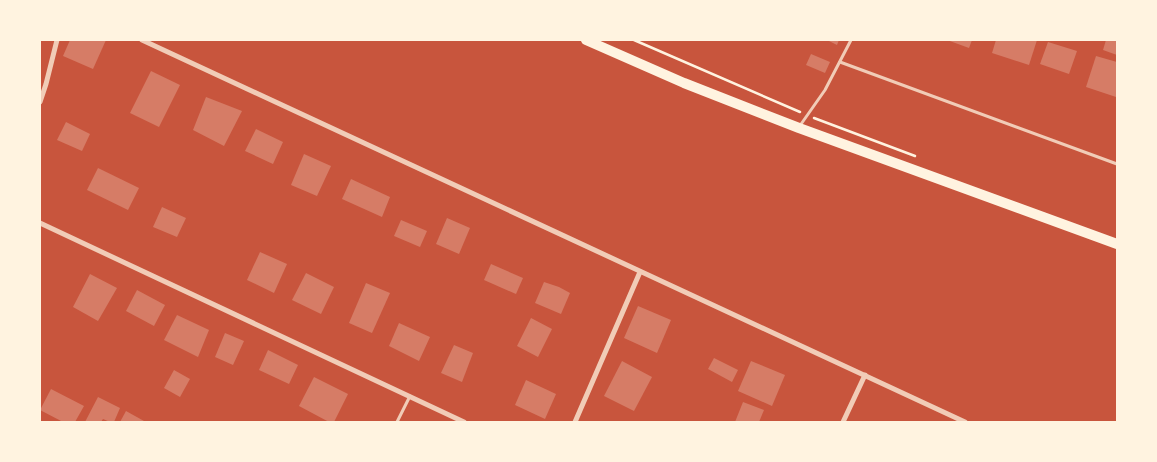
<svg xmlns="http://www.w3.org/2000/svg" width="1157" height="462" font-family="'Sofia Sans Condensed',sans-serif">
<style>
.building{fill:#d67c66}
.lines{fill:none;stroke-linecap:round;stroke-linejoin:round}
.path{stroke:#fff3e0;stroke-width:2.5}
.service{stroke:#f1ccb7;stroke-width:3}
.minor{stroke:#f1ccb7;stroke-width:5}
.primary{stroke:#fff3e0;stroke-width:10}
</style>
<rect width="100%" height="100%" fill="#c8553d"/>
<!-- building -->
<g class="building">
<path d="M70,40H106L93,69L63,56Z"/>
<path d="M827,40H839L837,45Z"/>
<path d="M947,40H972L969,48Z"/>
<path d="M996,40H1037L1029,65L992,53Z"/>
<path d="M1106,40H1117V55L1103,50Z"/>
<path d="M1048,42L1077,51L1069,74L1040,64Z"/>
<path d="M811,54L830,62L825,73L806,65Z"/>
<path d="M1096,56L1117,62L1116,97L1086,87Z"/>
<path d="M151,71L180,85L159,127L130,113Z"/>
<path d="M206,97L242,111L224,146L193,130Z"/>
<path d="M66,122L90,134L82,151L57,140Z"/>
<path d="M256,129L283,142L273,164L245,151Z"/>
<path d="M304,154L331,166L317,196L291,185Z"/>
<path d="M98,168L139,188L128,210L87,190Z"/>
<path d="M351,179L390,197L382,217L342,199Z"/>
<path d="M162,207L186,218L177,237L153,227Z"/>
<path d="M447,218L470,228L459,254L436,244Z"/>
<path d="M401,220L427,231L420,247L394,236Z"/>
<path d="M260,252L287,264L274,293L247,280Z"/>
<path d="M491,264L523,278L516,294L484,280Z"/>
<path d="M306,273L334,287L321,314L292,300Z"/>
<path d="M90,274L117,288L98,321L73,307Z"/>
<path d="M544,282L559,287L570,293L561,314L535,303Z"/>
<path d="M366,283L390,293L372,333L349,323Z"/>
<path d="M137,290L165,305L154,326L126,311Z"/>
<path d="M638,306L671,320L657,353L624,338Z"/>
<path d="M177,315L209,330L198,357L164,340Z"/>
<path d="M531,318L552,329L538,357L517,346Z"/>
<path d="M399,323L430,337L419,361L389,346Z"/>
<path d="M225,333L244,341L233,365L215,357Z"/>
<path d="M454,345L473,353L462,382L441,373Z"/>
<path d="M268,350L298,365L289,384L259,370Z"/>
<path d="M714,358L738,370L732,382L708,369Z"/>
<path d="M622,361L652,377L634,411L604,396Z"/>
<path d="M751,361L785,375L772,406L738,391Z"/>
<path d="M174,370L190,379L180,397L164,388Z"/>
<path d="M314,377L348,394L334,422H329L299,406Z"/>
<path d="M526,380L556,394L545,419L515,405Z"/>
<path d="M51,389L84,406L75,422H63L40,410Z"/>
<path d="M98,397L120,408L114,422H110L103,419L101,422H85Z"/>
<path d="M743,402L764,410L759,422H735Z"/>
<path d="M126,411L144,421V422H120Z"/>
</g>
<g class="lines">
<!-- path -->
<g class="path">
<path d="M634,40L800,112"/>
<path d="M814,118L915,156"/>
</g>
<!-- service -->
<g class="service">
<path d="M840,62L1117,164"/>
<path d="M799,127L825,90L851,40"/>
<path d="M397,422L410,396"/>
</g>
<!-- minor -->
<g class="minor">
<path d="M142,40L965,422"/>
<path d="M40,102L46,84L57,40"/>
<path d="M40,223L464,422"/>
<path d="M575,422L640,272"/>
<path d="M843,422L865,375"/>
</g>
<!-- primary -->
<path class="primary" d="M586,40L684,83L799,128L1117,244"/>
</g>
<!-- border -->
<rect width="1157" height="462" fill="none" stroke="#fff3e0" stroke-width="82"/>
</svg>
